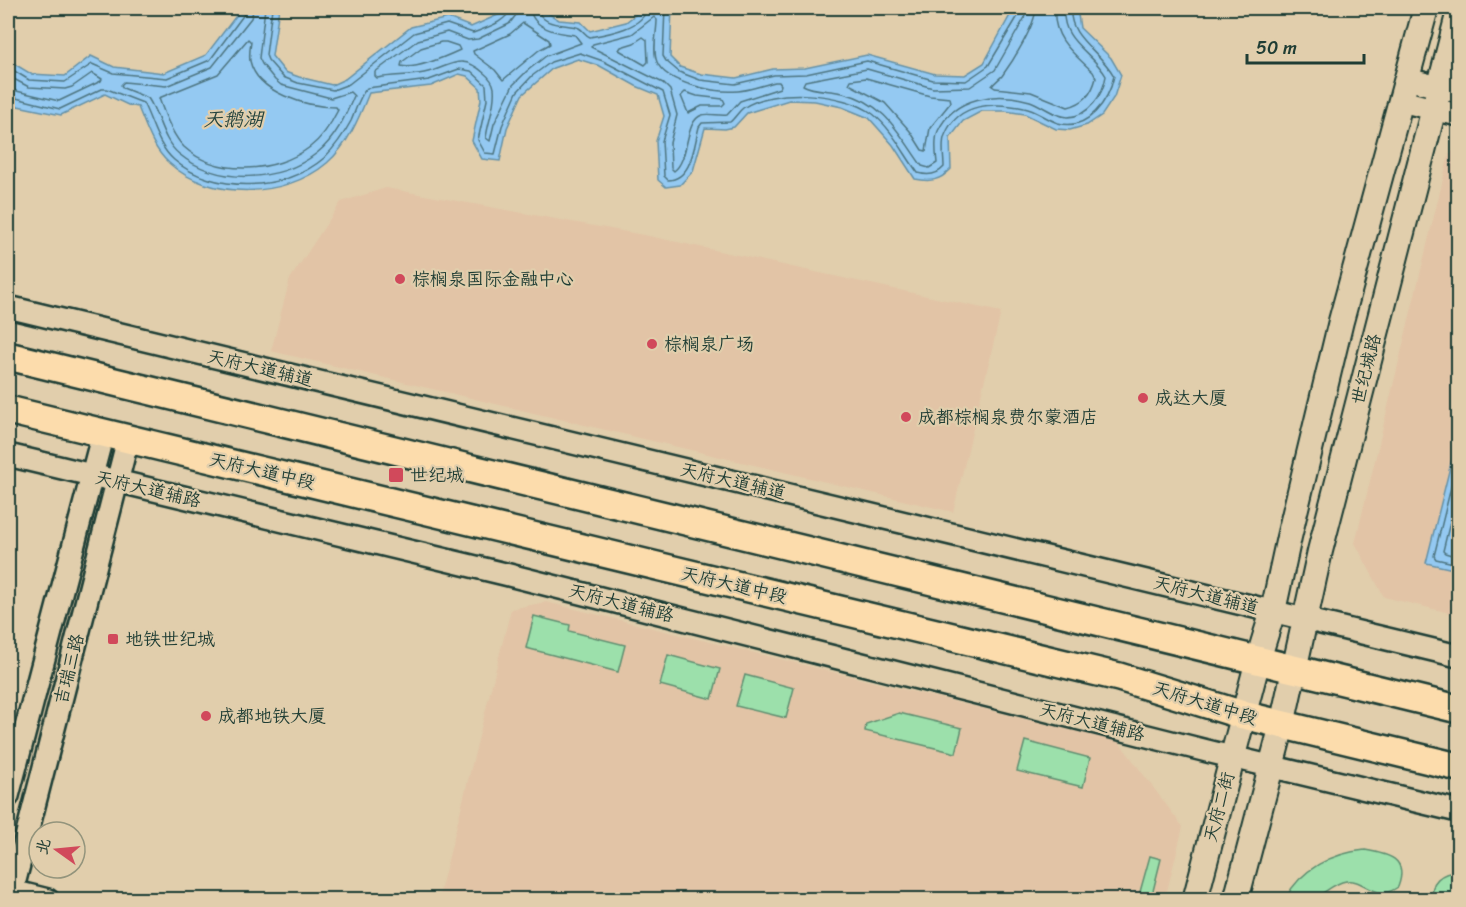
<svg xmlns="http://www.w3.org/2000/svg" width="1466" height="907" font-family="Sriracha,'LXGW WenKai TC',sans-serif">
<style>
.built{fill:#e2c4a6}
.green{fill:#9ce0ab;stroke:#5e8e70;stroke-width:1.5}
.water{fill:#94c9f2;stroke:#6591a6;stroke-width:1.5}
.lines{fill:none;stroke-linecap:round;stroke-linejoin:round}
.shore{stroke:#4e7580;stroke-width:1.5}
.tertiary-casing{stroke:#1f3d34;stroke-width:26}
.secondary-casing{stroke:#1f3d34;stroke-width:28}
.primary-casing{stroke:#1f3d34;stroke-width:32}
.tertiary{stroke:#e1ceac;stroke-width:21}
.secondary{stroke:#e1ceac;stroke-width:24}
.primary{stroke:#fcdcac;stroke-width:27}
.poi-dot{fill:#d1495b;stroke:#e1ceac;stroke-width:2}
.labels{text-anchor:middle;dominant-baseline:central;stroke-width:4.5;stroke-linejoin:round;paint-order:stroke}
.poi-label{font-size:18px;fill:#1f3d34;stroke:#e1ceac;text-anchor:start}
.street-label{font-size:18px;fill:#1f3d34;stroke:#e1ceac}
.water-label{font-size:20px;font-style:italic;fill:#25443e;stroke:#e1ceac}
</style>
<rect width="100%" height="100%" fill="#e1ceac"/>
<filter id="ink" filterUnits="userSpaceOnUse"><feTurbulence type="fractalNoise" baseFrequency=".0167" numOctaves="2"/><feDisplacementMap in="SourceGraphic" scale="12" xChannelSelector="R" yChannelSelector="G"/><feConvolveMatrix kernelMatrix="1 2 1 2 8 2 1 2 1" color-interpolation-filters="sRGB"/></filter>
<g filter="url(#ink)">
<!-- built -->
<g class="built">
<path d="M1458,147V615L1384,597L1355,543L1449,154Z"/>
<path d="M386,188L649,236L1001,312L953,512L271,351L290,279L341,202Z"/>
<path d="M546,602L1119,742L1183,827L1165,899L438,900L511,609Z"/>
</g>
<!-- green -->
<g class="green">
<path d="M534,616L570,625L569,631L625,645L618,672L526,648Z"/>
<path d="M668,655L720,669L712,699L660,685Z"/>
<path d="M745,675L794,688L786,718L736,706Z"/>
<path d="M899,713L962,728L956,753L865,731L866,724Z"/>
<path d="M1025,741L1090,758L1083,787L1017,771Z"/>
<path d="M1365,850C1388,854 1409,858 1398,887C1375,903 1365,878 1346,881C1332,883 1322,897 1309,900C1302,901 1292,900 1285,899C1301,869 1332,853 1365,850Z"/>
<path d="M1150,856L1161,859L1151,899H1138Z"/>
<path d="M1458,872V899H1434C1428,882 1442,872 1458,872Z"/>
</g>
<!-- water -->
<g class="water">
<path d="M242,8H279L272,56L285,72L299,77L332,85L345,79L411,27L448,18L471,27L500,14L506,8H540L559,20L581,22L590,31L626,22L644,8H672L670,57L680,67L701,74L736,78L773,69L805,68L867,55L935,74L965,75L984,63L1014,8H1077L1080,28L1111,58L1121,75L1114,97L1102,115L1087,125L1070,130L1056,129L1025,114L1005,111H982L963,121L950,138L951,169C940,181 930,182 915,179L893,145L869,118L842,107L815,101L789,100L747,113L734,127L725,129L705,128L693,171L680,185L666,187L658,180L656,141L664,116L658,95L636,86L600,66L578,59L553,68L522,95L507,128L500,161L482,159L472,141L481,100L480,88L467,76L459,74L431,86L369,93C359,118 348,145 327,163C286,198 210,201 169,163C153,149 146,126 138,107L128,105L105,94L61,115L13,105L8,101V60L31,74L65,76L91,56L114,67L164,73L206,55Z"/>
<path d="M1458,435V570L1426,563Z"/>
</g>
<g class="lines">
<!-- shore -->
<g class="shore">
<path d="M254,8L251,18L212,67L166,86L124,82L121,85L123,88L148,98C160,116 162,140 179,154C217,185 279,183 317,153C335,139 345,117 354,96L350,92L331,98L281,85L275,80L262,64L259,58L265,8"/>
<path d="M272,8L266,55L268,60L283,77L298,83L333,90L349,84L414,33L447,24L473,33C485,28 508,22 510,8"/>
<path d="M517,8L516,15L509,24L478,39L468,40L447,32L418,40L375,72V76L377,78C393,75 408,76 424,73C450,68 459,51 484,73C489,77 493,81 494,88C496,105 488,121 486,138L490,141L494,124L513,85L527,71L546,56L581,43L575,35C558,33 532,29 530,8"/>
<path d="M538,8C540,28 568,23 579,28C584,31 585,35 590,37C607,34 644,28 647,8"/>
<path d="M665,8L663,56L666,61L679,72L700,80L735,84L774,75L806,74L867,61L933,80L966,81L988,66L1018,16L1019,8"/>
<path d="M1027,8L1024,19L995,70L970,87L933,88L867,69L805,81L803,85C813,91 831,90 843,93C885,103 899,134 922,166L929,168L937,163C936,154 934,140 938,131C954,97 996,91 1030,101C1042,105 1055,117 1068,117C1089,116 1103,95 1106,76C1091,50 1061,42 1064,8"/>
<path d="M1036,8C1035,26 1013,61 1002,76C998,80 995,82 992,86L995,88L1031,92L1068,107C1084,103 1092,94 1096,78L1093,72C1073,53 1052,38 1055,8"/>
<path d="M654,17L657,20C657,32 652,51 657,62C666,84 717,93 738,91C750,90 763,85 775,82H779L781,85L780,88L740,101L727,115C719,116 709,113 702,115C684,121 690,159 674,171L671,168L670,143L677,115L670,90L663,83L591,47L593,44L632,34Z"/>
<path d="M523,23L549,40L550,44L539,50L503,80L495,70L474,54L473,51L510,34Z"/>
<path d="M643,37L647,40L648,62L645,65L619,50L621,47L634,43Z"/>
<path d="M248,39L251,42C250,48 249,54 250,61C257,93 307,107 336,107L338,110C331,124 322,138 310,147C276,173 217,177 184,147C172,135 164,113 159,98L218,74Z"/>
<path d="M441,42H446L458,46L460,50C447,56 415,70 401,66L402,62L421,48Z"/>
<path d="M8,67L29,80L65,82L92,64L113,73L167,78L210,60L245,13L246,8"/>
<path d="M8,76L29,87L65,89L72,87L92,73L102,79L101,81L59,101L8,89"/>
<path d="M866,78L930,96L950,98L951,102L930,128L926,151L922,150L910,131L885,103L849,84L851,80Z"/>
<path d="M685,92L697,96L723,99L725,103L722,106H702L688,113L681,96Z"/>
<path d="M8,96L60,109L102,89H107L143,103C153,122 157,145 174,160C213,194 285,192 324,158C335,147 344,134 351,121C356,110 359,96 367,88L429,80L459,69L471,71L486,85L487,100L478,140L485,153L495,154L502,126L517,92L532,76L551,62L580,53L603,61L663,92L670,115L662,141L664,176L668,180C692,179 694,146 699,127L702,123L730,122C735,118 738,112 743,108C773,87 844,92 873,114C892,129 904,154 918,173C928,176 937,175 944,167C944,157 941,143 945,135C958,102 995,102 1024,108C1036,110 1046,119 1058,123C1088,132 1109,100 1114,76C1100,50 1068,38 1071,8"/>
<path d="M1458,459L1434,556L1436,559L1458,564"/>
<path d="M1458,489L1443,551L1445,553L1458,557"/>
</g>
<defs>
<g id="tertiary">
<path d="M1407,79L1458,92"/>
<path d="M1401,101L1458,115"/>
<path d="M8,307L1458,656"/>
<path d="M8,455L505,574L1211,752L1458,811"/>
<path d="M8,796L103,433"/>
<path d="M8,890L48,900"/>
<path d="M10,900L128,439"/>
</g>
<g id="secondary">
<path d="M1195,900L1258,660L1273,611L1289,537L1341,321L1426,8"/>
<path d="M1236,900L1282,725L1320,551L1458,15"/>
</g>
<g id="primary">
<path d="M8,356L1458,709"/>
<path d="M8,410L1119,677L1243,715L1458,767"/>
</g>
</defs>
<!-- tertiary casing -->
<use href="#tertiary" class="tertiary-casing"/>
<!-- secondary casing -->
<use href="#secondary" class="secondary-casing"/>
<!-- primary casing -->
<use href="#primary" class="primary-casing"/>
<!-- tertiary -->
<use href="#tertiary" class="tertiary"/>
<!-- secondary -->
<use href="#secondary" class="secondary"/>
<!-- primary -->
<use href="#primary" class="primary"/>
</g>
</g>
<!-- markers -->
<g class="poi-dot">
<circle cx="400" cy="279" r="6"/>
<circle cx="652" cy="344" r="6"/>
<circle cx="1143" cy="398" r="6"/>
<circle cx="906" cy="417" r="6"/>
<rect x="388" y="467" width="16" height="16" rx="3"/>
<rect x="107" y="633" width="12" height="12" rx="3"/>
<circle cx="206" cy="716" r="6"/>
</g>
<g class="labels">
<!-- poi labels -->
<g class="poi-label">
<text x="412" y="279">棕榈泉国际金融中心</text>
<text x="664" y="344">棕榈泉广场</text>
<text x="1155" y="398">成达大厦</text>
<text x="918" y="417">成都棕榈泉费尔蒙酒店</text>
<text x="410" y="475">世纪城</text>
<text x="125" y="639">地铁世纪城</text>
<text x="218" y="716">成都地铁大厦</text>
</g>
<!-- street labels -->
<g class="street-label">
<text transform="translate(260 368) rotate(13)">天府大道辅道</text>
<text transform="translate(1366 369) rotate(-76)">世纪城路</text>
<text transform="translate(262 471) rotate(13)">天府大道中段</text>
<text transform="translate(733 481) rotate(13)">天府大道辅道</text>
<text transform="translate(148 489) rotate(13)">天府大道辅路</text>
<text transform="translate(734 585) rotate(13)">天府大道中段</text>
<text transform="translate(1206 595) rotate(14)">天府大道辅道</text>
<text transform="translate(621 603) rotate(14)">天府大道辅路</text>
<text transform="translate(69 669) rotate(-76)">吉瑞三路</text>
<text transform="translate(1205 703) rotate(17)">天府大道中段</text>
<text transform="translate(1092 722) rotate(14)">天府大道辅路</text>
<text transform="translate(1219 807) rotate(-75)">天府二街</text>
</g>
<!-- water labels -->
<g class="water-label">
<text x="233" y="119">天鹅湖</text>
</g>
</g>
<!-- margin -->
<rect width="1466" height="907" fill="none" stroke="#e1ceac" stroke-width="30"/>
<rect x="15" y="15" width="1436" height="877" fill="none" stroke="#1f3d34" stroke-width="2" filter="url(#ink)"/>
<!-- north arrow -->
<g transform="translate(57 850) rotate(285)"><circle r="28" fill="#e1ceac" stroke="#93947c" stroke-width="1.5"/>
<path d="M0-4.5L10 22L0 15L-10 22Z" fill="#d1495b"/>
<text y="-9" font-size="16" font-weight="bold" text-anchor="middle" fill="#1f3d34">北</text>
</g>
<!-- scale -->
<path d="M1247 54v9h117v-9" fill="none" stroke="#1f3d34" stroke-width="3"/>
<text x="1256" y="54" font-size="18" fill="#1f3d34" stroke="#e1ceac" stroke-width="4.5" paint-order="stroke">50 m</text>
</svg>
